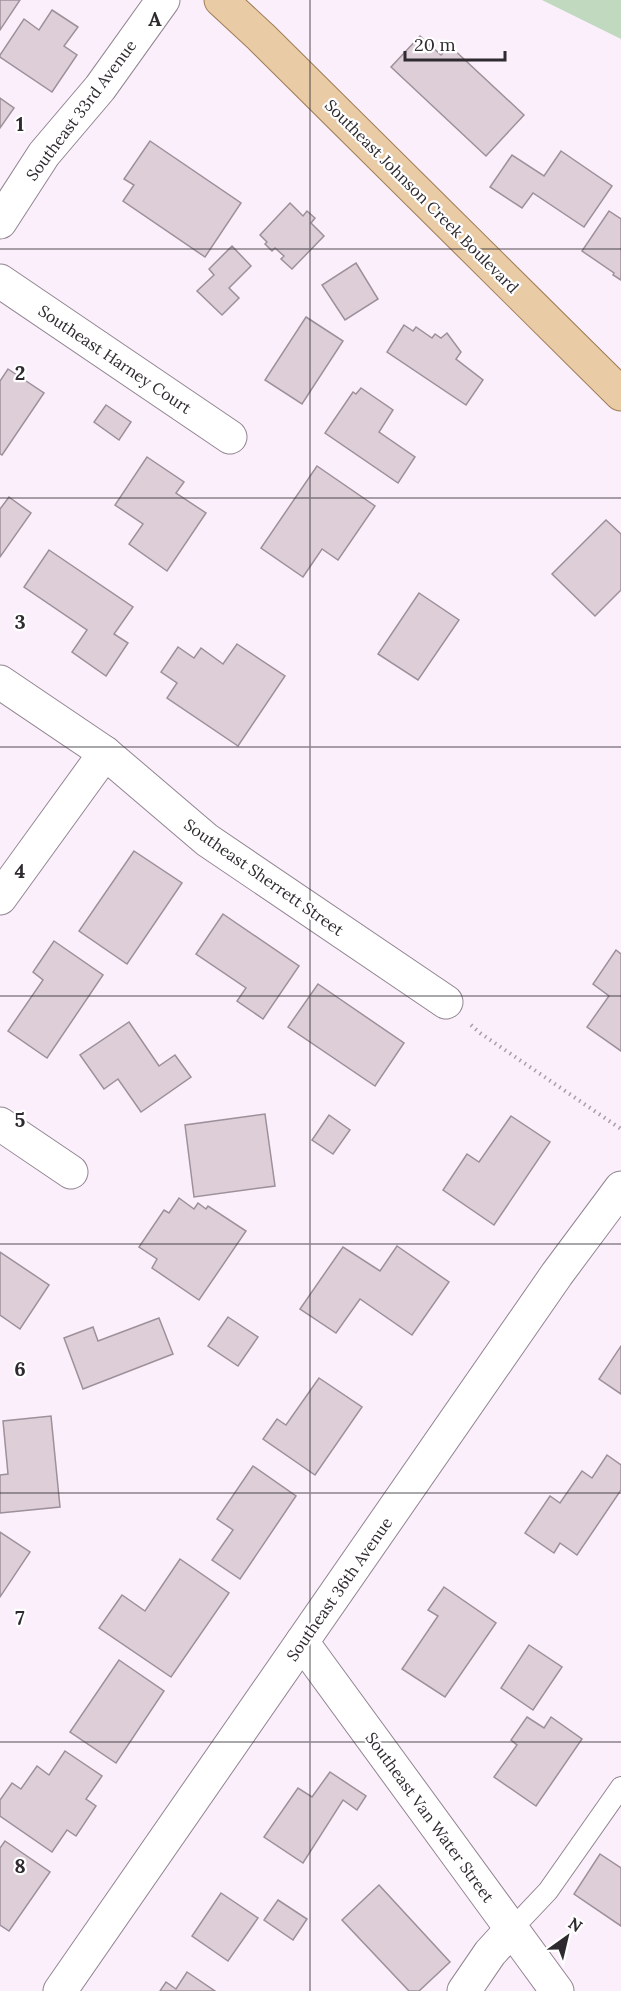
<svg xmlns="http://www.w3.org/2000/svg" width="621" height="1991" font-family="Lora,serif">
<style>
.green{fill:#c0d9bf}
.building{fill:#ddced8;stroke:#9e909a;stroke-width:1.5}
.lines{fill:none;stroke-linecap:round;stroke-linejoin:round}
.service-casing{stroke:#918591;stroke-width:22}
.minor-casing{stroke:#918591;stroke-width:35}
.primary-casing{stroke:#9e7d56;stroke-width:35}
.path{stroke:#a79ea8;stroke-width:4;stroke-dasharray:1.5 4.5;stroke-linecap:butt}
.service{stroke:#fff;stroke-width:20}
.minor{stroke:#fff;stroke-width:33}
.primary{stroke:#e9cba6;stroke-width:33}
.grid{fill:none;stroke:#2e2a2f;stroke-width:1.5;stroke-opacity:0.55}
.labels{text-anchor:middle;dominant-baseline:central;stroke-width:4.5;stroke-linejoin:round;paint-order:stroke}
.street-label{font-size:16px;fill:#2e2a2f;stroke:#fff}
.grid-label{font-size:20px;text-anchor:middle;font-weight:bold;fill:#2e2a2f;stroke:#fff;stroke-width:4.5;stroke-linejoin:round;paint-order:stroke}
</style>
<rect width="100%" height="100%" fill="#fbeffc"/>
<!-- green -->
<path class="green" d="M542,0H621V39Z"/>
<!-- building -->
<g class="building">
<path d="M0,0H20L0,30Z"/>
<path d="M52,10L78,27L64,46L77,55L52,92L0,57V55L24,19L39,30Z"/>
<path d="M420,36L441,55L450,46L524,115L486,156L391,67Z"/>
<path d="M0,98L14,108L0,128Z"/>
<path d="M150,141L241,203L205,257L123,201L134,185L124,179Z"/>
<path d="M561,151L612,186L584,227L533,193L522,208L490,187L512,155L544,176Z"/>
<path d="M290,203L303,216L307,211L315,218L311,223L324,236L292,269L281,259L284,256L275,248L272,251L265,244L267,242L260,235Z"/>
<path d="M609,211L621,219V280L613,275L614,273L582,251Z"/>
<path d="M232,246L251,266L229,288L239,298L222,315L197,291L214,275L209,269Z"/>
<path d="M356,263L378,299L345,320L322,285Z"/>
<path d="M306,317L343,341L302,404L265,380Z"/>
<path d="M404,325L413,331L416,327L432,338L435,334L441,338L447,333L461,352L456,359L483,380L466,405L387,352Z"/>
<path d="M8,369L44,393L2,455L0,454V381Z"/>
<path d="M361,388L393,410L379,432L415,457L398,483L325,433L353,392L356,394Z"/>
<path d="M106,405L131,422L119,440L94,422Z"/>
<path d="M147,457L184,482L176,493L206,513L167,571L129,544L143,524L115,505Z"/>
<path d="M317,466L375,506L338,560L322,549L303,577L261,548Z"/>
<path d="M9,497L31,513L0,557V509Z"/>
<path d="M606,520L621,534V590L595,616L552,574Z"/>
<path d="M49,550L133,607L114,634L128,643L106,676L72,652L87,630L24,587Z"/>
<path d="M419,593L459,620L418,680L378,654Z"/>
<path d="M237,644L285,676L238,746L167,698L177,683L161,672L178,647L194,658L201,648L223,664Z"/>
<path d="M134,851L182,883L127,964L79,931Z"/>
<path d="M223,914L299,966L263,1019L237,1001L246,988L196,954Z"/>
<path d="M54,941L103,975L47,1058L8,1031L43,980L33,972Z"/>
<path d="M616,950L621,954V1051L587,1027L609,996L593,984Z"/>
<path d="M318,984L404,1043L375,1086L288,1027Z"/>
<path d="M129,1022L159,1066L175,1055L191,1077L141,1112L118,1079L104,1089L80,1055Z"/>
<path d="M265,1114L275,1186L194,1197L185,1125Z"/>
<path d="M329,1115L350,1130L333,1154L312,1140Z"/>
<path d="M511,1116L550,1142L494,1225L443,1190L467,1154L479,1162Z"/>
<path d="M179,1198L194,1209L198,1203L206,1209L208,1206L246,1231L199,1300L152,1268L157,1259L139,1247L164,1210L169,1213Z"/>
<path d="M397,1246L449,1282L412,1335L360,1299L336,1333L300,1309L343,1247L380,1271Z"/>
<path d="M0,1252L49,1285L20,1329L0,1315Z"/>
<path d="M228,1317L258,1337L238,1366L208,1346Z"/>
<path d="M159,1318L173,1354L83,1389L64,1338L93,1327L98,1341Z"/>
<path d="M621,1346V1394L599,1379Z"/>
<path d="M319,1378L362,1407L315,1475L263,1439L277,1419L286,1425Z"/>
<path d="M51,1416L60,1507L0,1513V1475L8,1474L3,1421Z"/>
<path d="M607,1455L621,1465V1490L577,1555L560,1543L554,1553L525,1533L550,1496L560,1503L582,1471L592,1478Z"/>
<path d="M253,1466L296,1496L240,1579L212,1560L233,1530L217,1519Z"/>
<path d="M0,1532L30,1552L0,1597Z"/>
<path d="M180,1559L229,1593L171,1677L99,1628L122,1595L145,1611Z"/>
<path d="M444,1587L496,1623L445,1697L402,1669L438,1616L428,1610Z"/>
<path d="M529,1645L562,1667L533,1710L501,1688Z"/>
<path d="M119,1660L164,1691L116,1763L70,1732Z"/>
<path d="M527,1717L544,1728L551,1717L582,1739L536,1806L494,1777L517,1745L511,1740Z"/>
<path d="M65,1751L102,1776L86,1799L96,1806L76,1836L67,1830L52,1852L0,1816V1800L12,1783L21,1789L37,1766L49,1775Z"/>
<path d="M330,1772L366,1796L357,1810L343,1800L303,1863L264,1837L298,1788L312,1797Z"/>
<path d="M5,1841L50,1872L9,1931L0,1925V1848Z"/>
<path d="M600,1854L621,1868V1926L574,1894Z"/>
<path d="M379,1885L450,1962L419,1991H409L342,1920Z"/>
<path d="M221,1893L258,1918L228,1961L192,1936Z"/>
<path d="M278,1900L307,1919L293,1940L264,1920Z"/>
<path d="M187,1972L215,1991H160L166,1982L176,1989Z"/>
</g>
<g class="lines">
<defs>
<path id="service" d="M512,1929L548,1891L621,1787"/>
<g id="minor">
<path d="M0,222L44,154L100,88L163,0"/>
<path d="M0,281L230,437"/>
<path d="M0,682L105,753L207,840L446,1002"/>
<path d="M0,898L105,753"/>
<path d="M0,1124L71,1172"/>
<path d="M302,1642L557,1991"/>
<path d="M60,1991L557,1274L621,1188"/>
<path d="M464,1991L490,1953L512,1929"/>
</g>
<path id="primary" d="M221,0L261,37L621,394"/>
</defs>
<!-- service casing -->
<use href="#service" class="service-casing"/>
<!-- minor casing -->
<use href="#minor" class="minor-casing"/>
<!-- primary casing -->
<use href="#primary" class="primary-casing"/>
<!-- path -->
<path class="path" d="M471,1025L480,1033L621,1129"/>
<!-- service -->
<use href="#service" class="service"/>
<!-- minor -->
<use href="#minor" class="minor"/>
<!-- primary -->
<use href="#primary" class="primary"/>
</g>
<!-- grid -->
<path class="grid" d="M310,0V1991M0,249H621M0,498H621M0,747H621M0,996H621M0,1244H621M0,1493H621M0,1742H621"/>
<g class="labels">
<!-- street labels -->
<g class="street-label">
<text transform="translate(81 110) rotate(-53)">Southeast 33rd Avenue</text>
<text transform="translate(422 196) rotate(45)">Southeast Johnson Creek Boulevard</text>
<text transform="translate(115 359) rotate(34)">Southeast Harney Court</text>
<text transform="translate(264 877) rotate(35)">Southeast Sherrett Street</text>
<text transform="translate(339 1589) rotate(-55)">Southeast 36th Avenue</text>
<text transform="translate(430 1817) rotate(54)">Southeast Van Water Street</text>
</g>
</g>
<g class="grid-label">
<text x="155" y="26">A</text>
<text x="20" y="131">1</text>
<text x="20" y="380">2</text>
<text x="20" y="629">3</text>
<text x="20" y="878">4</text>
<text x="20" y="1127">5</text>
<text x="20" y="1376">6</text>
<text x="20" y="1625">7</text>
<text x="20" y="1873">8</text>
</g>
<!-- north arrow -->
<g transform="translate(567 1937) rotate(34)" stroke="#ffffff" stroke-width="4.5" paint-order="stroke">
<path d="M0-4.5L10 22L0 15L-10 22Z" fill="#2e2a2f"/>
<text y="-9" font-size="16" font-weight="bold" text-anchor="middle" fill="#2e2a2f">N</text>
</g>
<!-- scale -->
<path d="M405 51v9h100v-9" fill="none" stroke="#2e2a2f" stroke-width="3"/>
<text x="414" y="51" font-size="18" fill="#2e2a2f" stroke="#ffffff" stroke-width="4.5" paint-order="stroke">20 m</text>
</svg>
